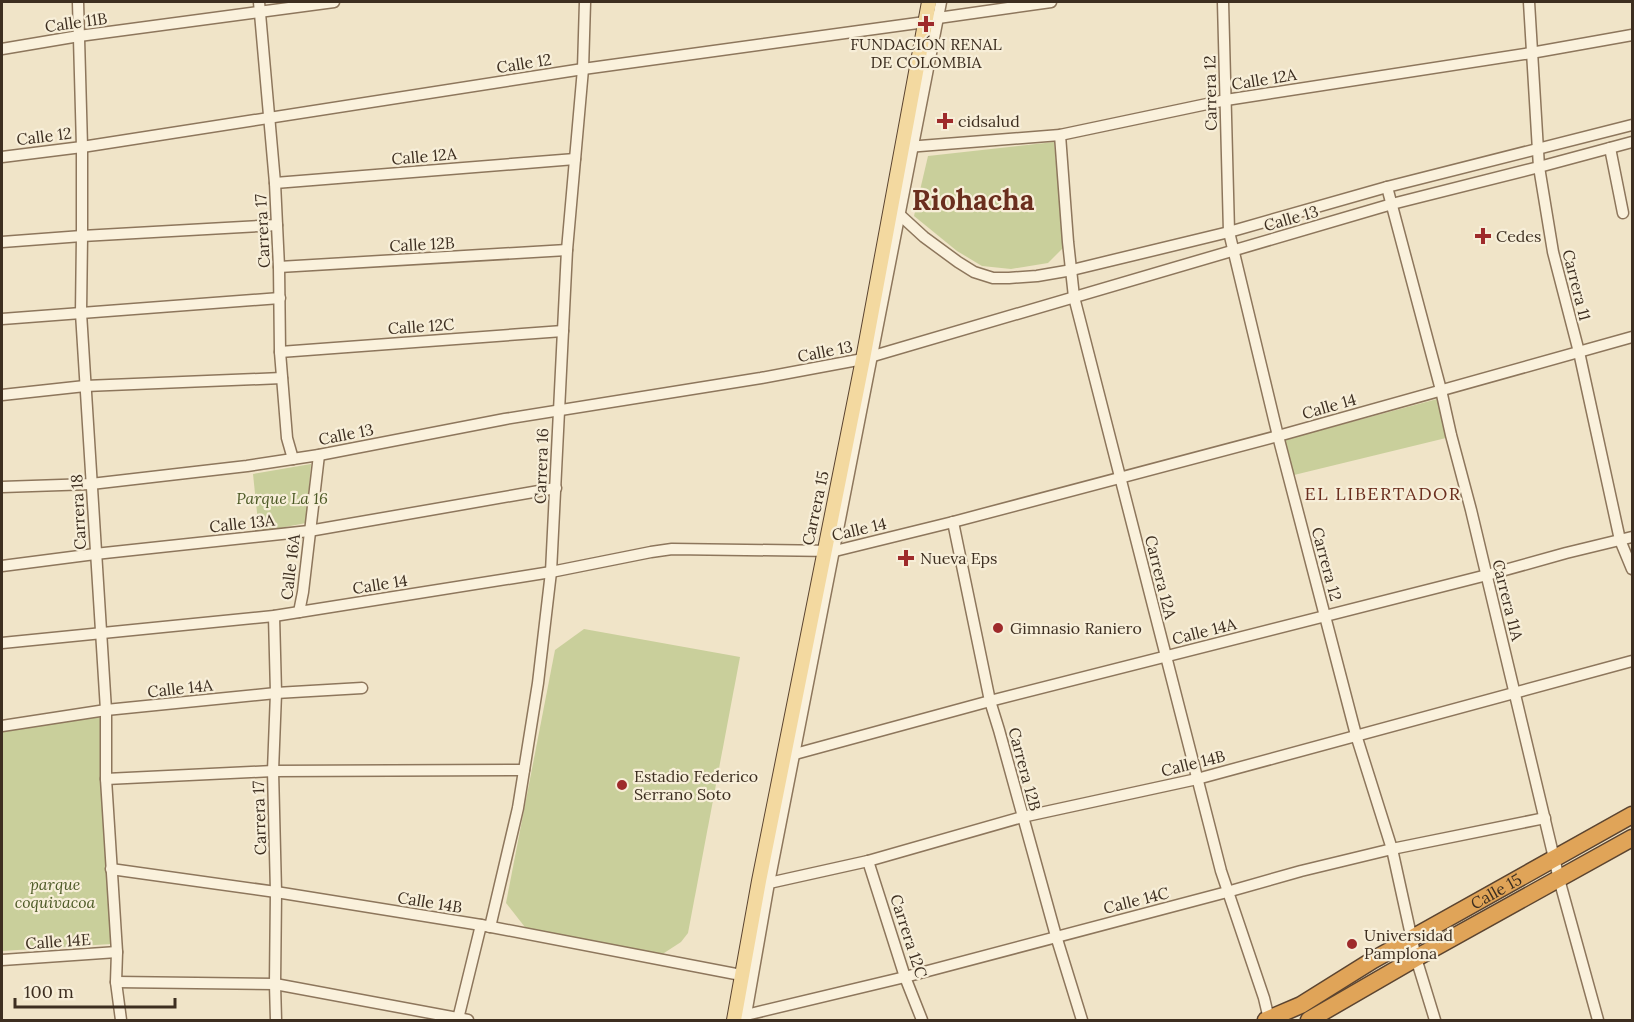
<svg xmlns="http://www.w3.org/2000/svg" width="1634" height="1022" font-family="Lora,serif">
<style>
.green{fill:#c9cf9b}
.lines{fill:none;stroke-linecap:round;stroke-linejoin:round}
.minor-casing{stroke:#8d765c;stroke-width:13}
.major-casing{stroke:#5b4430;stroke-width:16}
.highway-casing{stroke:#5b4430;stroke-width:19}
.minor{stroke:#faf1dc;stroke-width:10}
.major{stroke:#f3d9a0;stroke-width:14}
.highway{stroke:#e0a458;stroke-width:16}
.poi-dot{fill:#9e2a2b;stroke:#f7eed8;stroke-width:2}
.labels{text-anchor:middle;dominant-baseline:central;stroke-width:4.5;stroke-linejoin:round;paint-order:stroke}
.street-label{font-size:16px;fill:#3d2e20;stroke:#f7eed8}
.poi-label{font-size:16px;fill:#3d2e20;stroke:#f7eed8;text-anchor:start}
.park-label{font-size:16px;font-style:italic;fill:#4d5a26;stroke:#f7eed8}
.neighbourhood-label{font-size:18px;letter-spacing:1.5px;fill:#6b2e1e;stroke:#f7eed8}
.town-label{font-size:28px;font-weight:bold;fill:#6b2e1e;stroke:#f7eed8}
</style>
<rect width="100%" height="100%" fill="#f0e4c8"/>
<!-- green -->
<g class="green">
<path d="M1054,142L1064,247L1048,263L1011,269L982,266L957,251L914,216L928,156Z"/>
<path d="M1441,398L1447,427L1446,438L1294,475L1284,440Z"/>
<path d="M311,464L306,523L259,532L253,474Z"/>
<path d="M584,629L740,657L688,933L681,942L661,955L528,931L506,903L555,650Z"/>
<path d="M100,715L111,944L2,951V728Z"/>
</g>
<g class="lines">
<defs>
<g id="minor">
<path d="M78,2L82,147V236L81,313L106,710V779L117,952L116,982L121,1020"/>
<path d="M259,2L275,183L279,267L280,352L287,438L293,459"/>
<path d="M1223,2L1229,232L1278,436L1356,735L1392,849L1416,958L1435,1020"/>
<path d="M1529,2L1539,167L1553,252L1579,352L1620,540L1632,569"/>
<path d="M2,49L79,36L334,2"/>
<path d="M1060,135L1068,242L1074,297L1221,871L1264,998L1269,1019"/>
<path d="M907,147L1060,135L1226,100L1531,53L1632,35"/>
<path d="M1610,148L1623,213"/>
<path d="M2,157L82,147L583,69L925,22L938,18L1051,2"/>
<path d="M275,183L575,159"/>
<path d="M1387,187L1441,390L1451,435L1471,510L1559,879L1598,1020"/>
<path d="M900,215L924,237L958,262L974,272L993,278H1009L1037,276L1072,270L1229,232L1387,187L1632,125"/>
<path d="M2,242L82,236L277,225"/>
<path d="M279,267L567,250"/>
<path d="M2,319L280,298"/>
<path d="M280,352L563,331"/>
<path d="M2,395L85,386L282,378"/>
<path d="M2,487L91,484L247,466L319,455L505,419L761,378L863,359L1392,204L1539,167L1632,142"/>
<path d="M953,522L990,701L999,730L1056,936L1082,1020"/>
<path d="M2,566L95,554L309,531L556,488"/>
<path d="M299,612L303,592L319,455"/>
<path d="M274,616L276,693L273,771L276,892L275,984L276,1020"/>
<path d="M2,643L274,616L551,572L651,552L672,549L835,551L953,522L1278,436L1632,337"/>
<path d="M2,726L106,710L276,693L362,688"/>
<path d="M790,753L795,754L990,701L1487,575L1566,553L1632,537"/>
<path d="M106,779L273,771L524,770"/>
<path d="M868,861L905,977L922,1020"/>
<path d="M111,869L276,892L481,925L741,975"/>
<path d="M765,882L769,883L868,861L1022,817L1197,779L1632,661"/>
<path d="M490,927L518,808L538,683L551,572L567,250L583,69L585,2"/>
<path d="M2,960L117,952"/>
<path d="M116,982L275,984L468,1020"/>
<path d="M741,1015H746L905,977L1227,892L1301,871L1392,849L1545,818"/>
<path d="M458,1019L481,925"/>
<path d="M745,1020L769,883L941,2"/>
</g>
<path id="major" d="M734,1020L759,881L863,359L929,2"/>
<g id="highway">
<path id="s1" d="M1266,1020L1301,1005L1373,960L1632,815"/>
<path d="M1309,1020L1416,958L1632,838"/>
</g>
</defs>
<!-- minor casing -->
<use href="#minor" class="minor-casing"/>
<!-- major casing -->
<use href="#major" class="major-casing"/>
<!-- highway casing -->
<use href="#highway" class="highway-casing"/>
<!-- minor -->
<use href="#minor" class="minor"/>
<!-- major -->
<use href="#major" class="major"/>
<!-- highway -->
<use href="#highway" class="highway"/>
</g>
<!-- markers -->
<g class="poi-dot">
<path d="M923 15h6v6h6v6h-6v6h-6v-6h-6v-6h6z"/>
<path d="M942 112h6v6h6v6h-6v6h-6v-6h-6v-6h6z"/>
<path d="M1480 227h6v6h6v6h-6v6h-6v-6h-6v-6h6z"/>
<path d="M903 549h6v6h6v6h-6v6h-6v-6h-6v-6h6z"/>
<circle cx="998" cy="628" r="6"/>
<circle cx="622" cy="785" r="6"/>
<circle cx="1352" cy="944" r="6"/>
</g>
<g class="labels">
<!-- street labels -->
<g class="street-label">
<text transform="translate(76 22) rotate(-8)">Calle 11B</text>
<text transform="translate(524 63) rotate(-9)">Calle 12</text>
<text transform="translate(1264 79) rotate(-9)">Calle 12A</text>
<text transform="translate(1210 93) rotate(-91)">Carrera 12</text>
<text transform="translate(44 136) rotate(-7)">Calle 12</text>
<text transform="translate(424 156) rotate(-5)">Calle 12A</text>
<text transform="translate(1291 218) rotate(-16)">Calle 13</text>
<text transform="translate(262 231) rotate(-93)">Carrera 17</text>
<text transform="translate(422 244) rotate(-3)">Calle 12B</text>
<text transform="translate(1577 285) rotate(76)">Carrera 11</text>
<text transform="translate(421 326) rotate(-4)">Calle 12C</text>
<text transform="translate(825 351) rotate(-11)">Calle 13</text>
<text transform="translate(1329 406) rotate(-16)">Calle 14</text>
<text transform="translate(346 434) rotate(-11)">Calle 13</text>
<text transform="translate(541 466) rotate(-88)">Carrera 16</text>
<text transform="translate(815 508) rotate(-78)">Carrera 15</text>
<text transform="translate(78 512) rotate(-93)">Carrera 18</text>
<text transform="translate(242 523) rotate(-6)">Calle 13A</text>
<text transform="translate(859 529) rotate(-13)">Calle 14</text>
<text transform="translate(1327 564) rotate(75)">Carrera 12</text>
<text transform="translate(290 567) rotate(-83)">Calle 16A</text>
<text transform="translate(1161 577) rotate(76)">Carrera 12A</text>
<text transform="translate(380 584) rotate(-9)">Calle 14</text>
<text transform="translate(1508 600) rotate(76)">Carrera 11A</text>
<text transform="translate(1204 631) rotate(-14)">Calle 14A</text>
<text transform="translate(180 688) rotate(-6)">Calle 14A</text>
<text transform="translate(1193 763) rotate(-14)">Calle 14B</text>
<text transform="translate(1025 769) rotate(75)">Carrera 12B</text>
<text transform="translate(259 818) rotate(-92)">Carrera 17</text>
<text stroke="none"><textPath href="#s1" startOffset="264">Calle 15</textPath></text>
<text transform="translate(1136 900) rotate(-14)">Calle 14C</text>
<text transform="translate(430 902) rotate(9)">Calle 14B</text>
<text transform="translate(909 936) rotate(72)">Carrera 12C</text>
<text transform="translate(58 941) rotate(-4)">Calle 14E</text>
</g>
<!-- poi labels -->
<g class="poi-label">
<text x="926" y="44" text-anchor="middle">FUNDACIÓN RENAL<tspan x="926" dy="18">DE COLOMBIA</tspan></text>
<text x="958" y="121">cidsalud</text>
<text x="1496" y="236">Cedes</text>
<text x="920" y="558">Nueva Eps</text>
<text x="1010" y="628">Gimnasio Raniero</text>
<text x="634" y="776">Estadio Federico<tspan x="634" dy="18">Serrano Soto</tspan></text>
<text x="1364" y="935">Universidad<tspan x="1364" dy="18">Pamplona</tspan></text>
</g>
<!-- park labels -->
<g class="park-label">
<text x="282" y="498">Parque La 16</text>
<text x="55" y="884">parque<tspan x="55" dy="18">coquivacoa</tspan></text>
</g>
<!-- neighbourhood labels -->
<g class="neighbourhood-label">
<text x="1383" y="493">EL LIBERTADOR</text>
</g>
<!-- town labels -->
<g class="town-label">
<text x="973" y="200">Riohacha</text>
</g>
</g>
<!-- border -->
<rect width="1634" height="1022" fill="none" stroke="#3d2e20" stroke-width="6"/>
<!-- scale -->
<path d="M15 998v9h160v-9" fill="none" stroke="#3d2e20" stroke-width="3"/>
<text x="24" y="998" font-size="18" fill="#3d2e20" stroke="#f7eed8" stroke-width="4.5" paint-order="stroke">100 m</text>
</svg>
